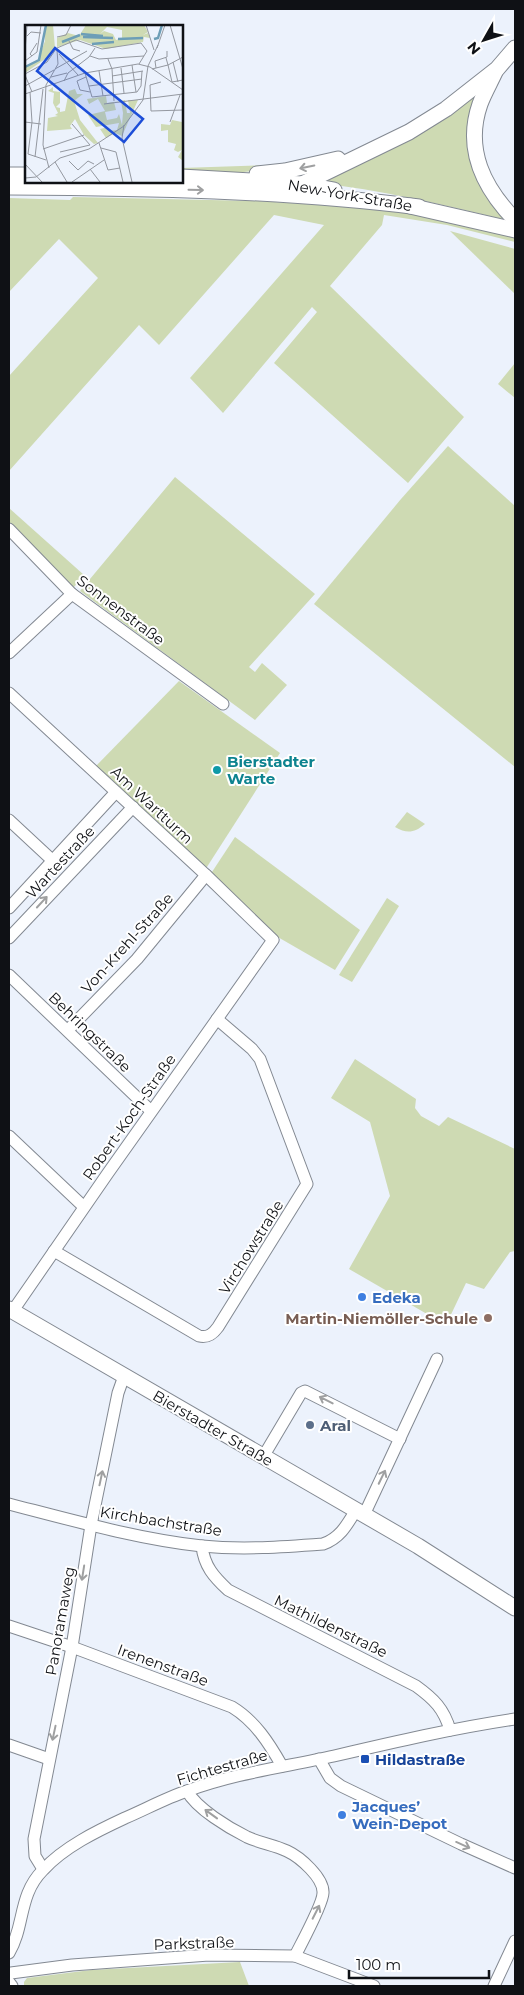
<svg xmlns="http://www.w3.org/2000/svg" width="524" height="1995" font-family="Montserrat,sans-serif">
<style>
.green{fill:#cedab3}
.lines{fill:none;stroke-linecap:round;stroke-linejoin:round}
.minor-casing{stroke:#838992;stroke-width:13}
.major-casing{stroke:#838992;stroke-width:17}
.minor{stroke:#fff;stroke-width:11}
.major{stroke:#fff;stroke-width:15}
.oneway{stroke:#9fa0a1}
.culture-dot{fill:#0f9aa8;stroke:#fff;stroke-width:2}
.shop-dot{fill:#3f7fe0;stroke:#fff;stroke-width:2}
.education-dot{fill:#8d6e63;stroke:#fff;stroke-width:2}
.service-dot{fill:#5c6f8a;stroke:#fff;stroke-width:2}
.transit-dot{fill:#1a4fb4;stroke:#fff;stroke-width:2}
.labels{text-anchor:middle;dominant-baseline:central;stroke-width:4;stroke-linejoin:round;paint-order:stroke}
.street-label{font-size:15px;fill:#0f1115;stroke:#fff}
.culture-label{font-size:15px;font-weight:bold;fill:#0d838f;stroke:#fff;text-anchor:start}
.shop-label{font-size:15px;font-weight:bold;fill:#366cbe;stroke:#fff;text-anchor:start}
.education-label{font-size:15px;font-weight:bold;fill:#785e54;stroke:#fff;text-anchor:end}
.service-label{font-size:15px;font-weight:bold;fill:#4e5e75;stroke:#fff;text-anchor:start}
.transit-label{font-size:15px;font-weight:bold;fill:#164399;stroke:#fff;text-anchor:start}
.inset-river{fill:none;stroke:#6d9eb7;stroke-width:2.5}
.inset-road{fill:none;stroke:#9498a0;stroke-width:1}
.view{fill:#1d4ed8;fill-opacity:0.15;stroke:#1d4ed8;stroke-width:2.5}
.inset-edge{fill:none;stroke:#0f1115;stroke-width:2.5}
</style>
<rect width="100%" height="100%" fill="#ecf2fc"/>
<!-- green -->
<g class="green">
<path d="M475,94L476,96L469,152L478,183L489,201L505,217L506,220C443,205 380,189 316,183Z"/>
<path d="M267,165L273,169L234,173L181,172V168Z"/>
<path d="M73,197L259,201L382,209L421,215L515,236V242L447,225L384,215L382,225L330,286L464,417L408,483L274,363L317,312L312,307L223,413L190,378L324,225L274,215L159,345L139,325L9,471V376L98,278L59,239L9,292V198L70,200Z"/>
<path d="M450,231L515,249V294Z"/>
<path d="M515,363V398L498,384Z"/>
<path d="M448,446L515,506V767L314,604L401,499Z"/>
<path d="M175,477L315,594L249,667L255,672L262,663L287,685L255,720L80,591Z"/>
<path d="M9,508L84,575L74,587L68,585L9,523Z"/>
<path d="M179,681L280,753L205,870L95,767Z"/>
<path d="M407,812L425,824C414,833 407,834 395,827Z"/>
<path d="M235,837L360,930L335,970L276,936L210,875Z"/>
<path d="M387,898L399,906L352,982L339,975Z"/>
<path d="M355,1059L416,1099L415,1108L421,1116L439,1126L448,1117L515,1149V1251L510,1252L484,1289L466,1283L446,1325L349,1269L390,1196L370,1122L331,1098Z"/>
<path d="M240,1962L249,1986H24V1982L27,1978L91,1970Z"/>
</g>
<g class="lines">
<defs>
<g id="minor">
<path d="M9,529L72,594L223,704"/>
<path d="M9,653L72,594"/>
<path d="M9,693L206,875L273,940L108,1173L12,1312"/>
<path d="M9,820L52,860"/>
<path d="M9,908L116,792"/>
<path d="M9,938L133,807"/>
<path d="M9,975L151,1111"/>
<path d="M68,1030L137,959L206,875"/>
<path d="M9,1136L84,1207"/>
<path d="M54,1251L199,1336C208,1338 213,1334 218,1327L307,1184L260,1059L252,1049L217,1019"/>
<path d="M263,1457L301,1393L305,1391L400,1439"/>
<path d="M9,1504C71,1520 138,1539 202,1546C242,1550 283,1547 323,1544C340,1538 347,1525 356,1510"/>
<path d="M364,1515L437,1359"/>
<path d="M202,1546C204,1566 214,1577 228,1590L416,1686C434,1699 444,1709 450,1730"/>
<path d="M9,1626L72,1647L232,1707C255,1721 269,1743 282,1766"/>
<path d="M9,1745L49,1759"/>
<path d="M319,1759L330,1778L341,1786L461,1844L515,1868"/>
<path d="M187,1791C197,1809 229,1828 247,1837C260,1843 274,1845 287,1851C300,1857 324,1878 323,1893C323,1904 301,1944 295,1956"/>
<path d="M43,1869L35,1856L34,1839L72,1647L91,1525L118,1393L124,1376"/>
<path d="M9,1953C25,1926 18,1895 43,1870C64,1847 97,1831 125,1818C146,1809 166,1798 187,1791C235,1773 285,1767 334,1756C394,1742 454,1728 515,1719"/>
<path d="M11,1973L72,1965L209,1955L295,1956L374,1986"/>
<path d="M9,1982L12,1986"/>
<path d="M494,1986L515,1941"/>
</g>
<g id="major">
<path d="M495,72C490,83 484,93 480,104C464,150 484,188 515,220"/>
<path d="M257,174L285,171L338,159"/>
<path d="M9,175H26"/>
<path d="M181,177L302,184L334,190"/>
<path d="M300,185L409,132L446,109L497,69L515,48"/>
<path d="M9,187C146,188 283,190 419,207"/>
<path d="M410,206L515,230"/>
<path d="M9,1309L418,1546L515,1608"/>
</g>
</defs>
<!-- minor casing -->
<use href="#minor" class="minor-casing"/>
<!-- major casing -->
<use href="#major" class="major-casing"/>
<!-- minor -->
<use href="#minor" class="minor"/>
<!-- major -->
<use href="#major" class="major"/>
</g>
<!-- one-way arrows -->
<defs><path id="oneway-shaft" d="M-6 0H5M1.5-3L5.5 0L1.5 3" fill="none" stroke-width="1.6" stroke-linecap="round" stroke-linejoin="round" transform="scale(1.25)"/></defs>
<g class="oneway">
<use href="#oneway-shaft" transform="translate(307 167) rotate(168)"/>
<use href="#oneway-shaft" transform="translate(196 190) rotate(1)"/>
<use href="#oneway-shaft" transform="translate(42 902) rotate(-47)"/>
<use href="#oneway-shaft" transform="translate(326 1400) rotate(-153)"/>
<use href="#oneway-shaft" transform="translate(382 1477) rotate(-64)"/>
<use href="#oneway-shaft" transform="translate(101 1478) rotate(-78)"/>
<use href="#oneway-shaft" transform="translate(83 1573) rotate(99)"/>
<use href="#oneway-shaft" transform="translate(54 1733) rotate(102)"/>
<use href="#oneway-shaft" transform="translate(211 1814) rotate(-144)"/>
<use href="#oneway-shaft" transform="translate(463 1845) rotate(24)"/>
<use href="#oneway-shaft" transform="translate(316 1912) rotate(-63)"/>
</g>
<!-- markers -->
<circle class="culture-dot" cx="217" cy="770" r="5"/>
<g class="shop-dot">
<circle cx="362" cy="1297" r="5"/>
<circle cx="342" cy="1815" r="5"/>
</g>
<circle class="education-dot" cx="488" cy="1318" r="5"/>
<circle class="service-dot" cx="310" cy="1425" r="5"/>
<rect class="transit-dot" x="360" y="1754" width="10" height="10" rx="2.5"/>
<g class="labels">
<!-- street labels -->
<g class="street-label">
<text transform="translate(350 195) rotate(10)">New-York-Straße</text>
<text transform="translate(121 610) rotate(37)">Sonnenstraße</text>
<text transform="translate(152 805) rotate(43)">Am Wartturm</text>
<text transform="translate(60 862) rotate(-47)">Wartestraße</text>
<text transform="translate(127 943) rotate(-48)">Von-Krehl-Straße</text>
<text transform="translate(90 1032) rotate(44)">Behringstraße</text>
<text transform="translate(129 1117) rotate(-55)">Robert-Koch-Straße</text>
<text transform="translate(251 1247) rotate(-58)">Virchowstraße</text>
<text transform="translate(213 1428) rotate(30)">Bierstadter Straße</text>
<text transform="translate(161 1521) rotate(9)">Kirchbachstraße</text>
<text transform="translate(60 1621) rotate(-80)">Panoramaweg</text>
<text transform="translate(331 1626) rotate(26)">Mathildenstraße</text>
<text transform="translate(163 1665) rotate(20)">Irenenstraße</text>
<text transform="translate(222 1767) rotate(-16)">Fichtestraße</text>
<text transform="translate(194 1943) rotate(-2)">Parkstraße</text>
</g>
<!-- culture labels -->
<g class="culture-label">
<text x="227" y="761">Bierstadter<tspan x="227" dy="17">Warte</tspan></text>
</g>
<!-- shop labels -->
<g class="shop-label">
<text x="372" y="1297">Edeka</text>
<text x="352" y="1806">Jacques’<tspan x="352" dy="17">Wein-Depot</tspan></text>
</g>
<!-- education labels -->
<g class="education-label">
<text x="478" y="1318">Martin-Niemöller-Schule</text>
</g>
<!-- service labels -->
<g class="service-label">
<text x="320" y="1425">Aral</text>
</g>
<!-- transit labels -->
<g class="transit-label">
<text x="375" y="1759">Hildastraße</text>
</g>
</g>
<!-- overview -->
<g transform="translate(25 25)">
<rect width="158" height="158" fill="#ecf2fc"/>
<path d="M20,0H28L30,23L23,35L20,34L0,48V41L13,35L20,16ZM61,0H119L123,7L118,10L123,8L125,13L119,12L118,17L81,24L55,15L32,22V13L43,8L54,11ZM82,2L97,5V13L91,15L88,9L79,6L75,9ZM28,62V66L35,67V78L31,82L35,83V87L40,86L44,66L50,64L52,69H58L49,76L55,95L73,118L69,119L59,110L50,94L45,101L47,104L22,106L23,93L33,91L30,90L33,88L28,78L29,68L23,66ZM81,71L82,78L100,75L102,88H105L103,75H113L97,111L90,108L81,113L75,104L83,102L84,106L92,105L94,98L71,102L63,90L80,86L73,74L64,79L62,74ZM96,76L98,88L97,100L94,89L92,93L82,95L80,87L91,85L89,77ZM147,95L157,97V135L153,132L157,125L153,127L149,125L151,119L143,117V105L136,106V99L145,100Z" fill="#cedab3" fill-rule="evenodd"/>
<path class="inset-river" d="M56,9L78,11M58,12L88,13M93,14L118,13M129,14L133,13L137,0M37,17L55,10M67,19L89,17M0,42L14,35L21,0"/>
<path class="inset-road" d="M121,0L129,25M145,0L158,44M2,11L6,7L16,8M32,12L41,10L46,0M44,16L48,24L55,26M32,23L51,15L77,24L116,18L122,26L114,39M132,23L140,0M0,26L2,0M34,29L53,50M7,31L5,29L12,18M65,31L74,34L119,31M141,33L143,40L158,32M83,34L87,44L89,76M0,36L12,27L16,0M148,37L153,57M107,40L111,67M96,43L99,68M131,43L130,36L142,32V26M30,44L62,26M127,44L143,40L147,57L158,55M74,46L78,71M60,48L67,72L112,67L116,61L117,46M0,49L22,37L31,24M0,50L7,67M87,51L118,46M26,52L42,48M61,52L52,56L55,65L65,67M39,56L43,48L64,32L70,23M136,57L125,60L126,86L158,85M0,61L29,45M64,61L117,54M0,69L60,48L113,39L125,42L158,65M79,79L158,69M0,97L16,99M145,97L155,70M99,100L97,113L107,157M74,118L83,145L95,143M76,123L91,127L98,157M18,124L59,110M35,127L65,120L47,99M3,129L7,97L5,67M3,129L21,135M10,132L18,64M44,136L53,145L63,136L69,139M30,137L42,157M0,139L17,157M24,143L18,120L21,60L33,39L32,25M65,144L75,157M0,153L11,152L35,133L64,124L99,101L118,75L123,41L133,20M47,157L79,135"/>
<path class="view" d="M30,23L118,94L99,117L12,46Z"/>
<rect width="158" height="158" class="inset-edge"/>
</g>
<!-- border -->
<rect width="524" height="1995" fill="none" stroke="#0f1115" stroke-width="20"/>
<!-- north arrow -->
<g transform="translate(484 40) rotate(231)" stroke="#ffffff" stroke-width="4" paint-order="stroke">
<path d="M0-4L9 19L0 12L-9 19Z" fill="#0f1115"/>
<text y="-8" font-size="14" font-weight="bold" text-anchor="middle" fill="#0f1115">N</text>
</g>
<!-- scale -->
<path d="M349 1970v8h140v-8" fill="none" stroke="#0f1115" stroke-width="2.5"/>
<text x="356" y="1970" font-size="15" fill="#0f1115" stroke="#ffffff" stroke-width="4" paint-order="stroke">100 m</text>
</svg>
